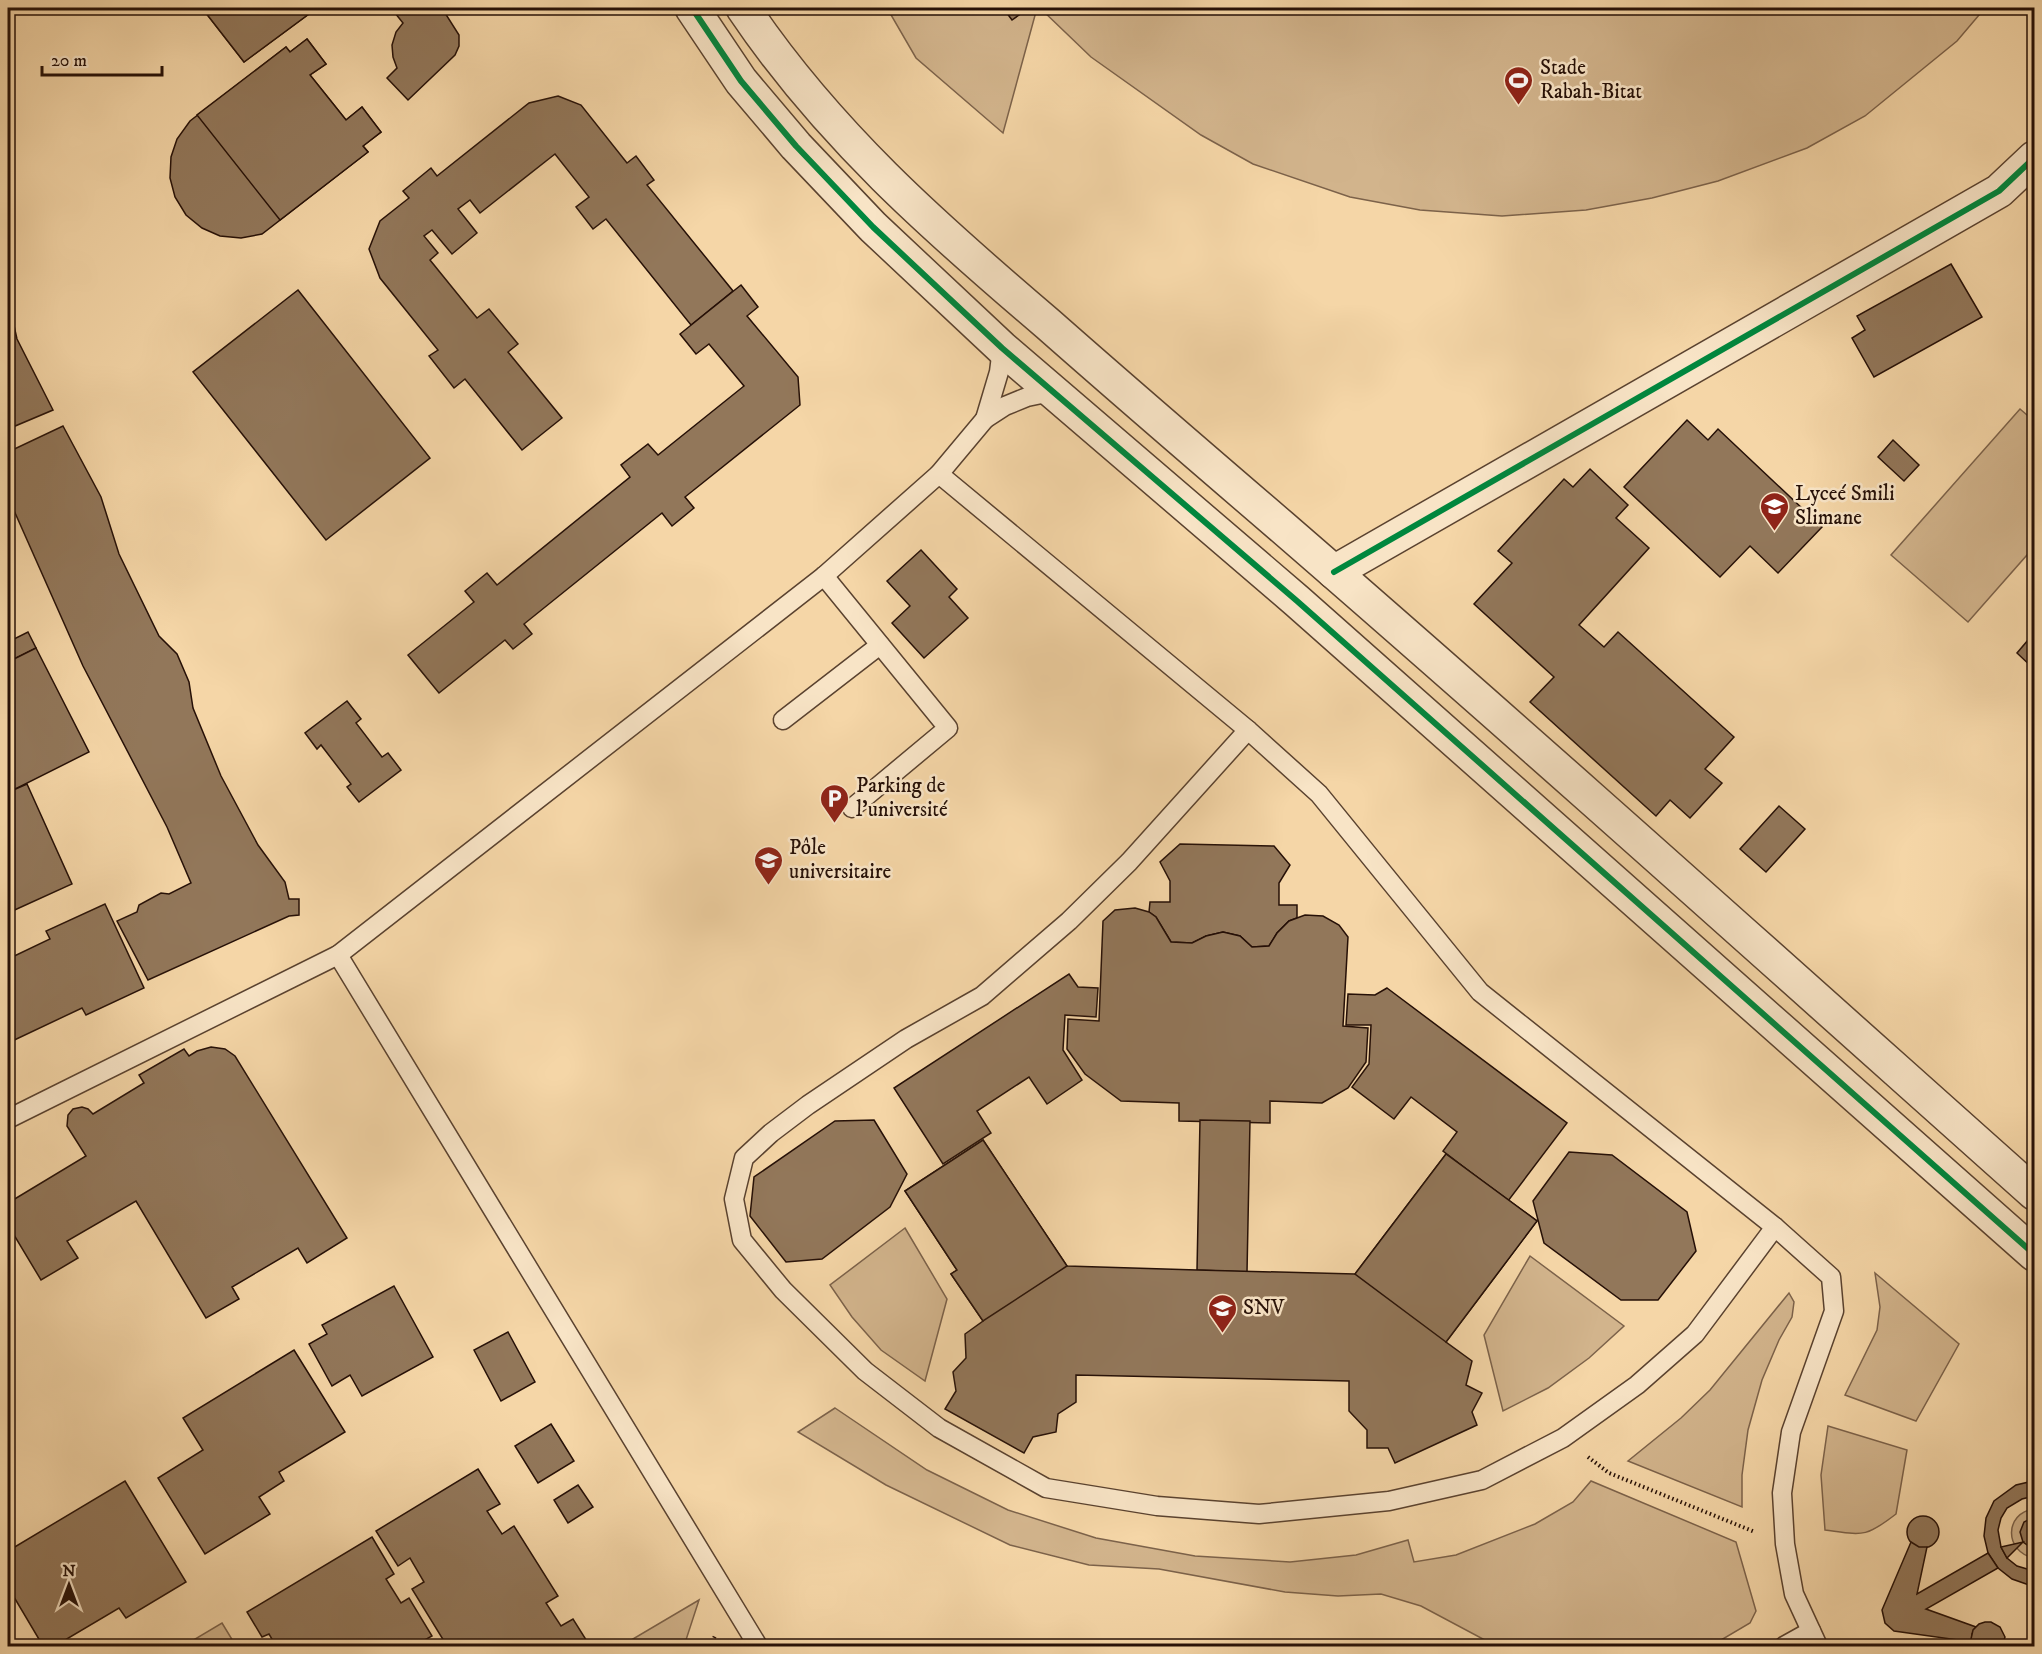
<svg xmlns="http://www.w3.org/2000/svg" width="2042" height="1654" font-family="'IM FELL DW Pica',serif">
<style>
.green{fill:#d2b48c;stroke:#7c624a;stroke-width:1.5}
.building{fill:#92775a;stroke:#261007;stroke-width:1.5}
.lines{fill:none;stroke-linecap:round;stroke-linejoin:round}
.service-casing{stroke:#5a422f;stroke-width:21}
.minor-casing{stroke:#5a422f;stroke-width:36}
.path{stroke:#261007;stroke-width:4;stroke-dasharray:1.5 3;stroke-linecap:butt}
.service{stroke:#f8e4c6;stroke-width:18}
.minor{stroke:#f8e4c6;stroke-width:33}
.cycleway-casing{stroke:#f8e4c6;stroke-width:10}
.cycleway{stroke:#00873e;stroke-width:6}
.labels{text-anchor:middle;dominant-baseline:central;stroke-width:5;stroke-linejoin:round;paint-order:stroke}
.poi-label{font-size:21px;fill:#261007;stroke:#f8e4c6;text-anchor:start}
</style>
<rect width="100%" height="100%" fill="#f5d6a7"/>
<filter id="stains"><feTurbulence type="fractalNoise" baseFrequency=".00333" numOctaves="4"/><feColorMatrix values="0 0 0 0 .2 0 0 0 0 .09 0 0 0 0 .02 0 0 0 .5 -.17"/></filter>
<radialGradient id="worn" r=".72"><stop offset=".6" stop-color="#630" stop-opacity="0"/><stop offset="1" stop-color="#630" stop-opacity=".3"/></radialGradient>
<!-- green -->
<g class="green">
<path d="M887,8H1037L1003,133L916,58Z"/>
<path d="M1040,8H1985L1957,41L1865,116L1807,148L1718,181L1652,198L1586,210L1502,216L1420,210L1350,197L1253,164L1201,135L1091,57Z"/>
<path d="M2020,409L2034,421V547L1968,622L1891,555Z"/>
<path d="M905,1228L947,1299L925,1381L881,1350L852,1317L830,1285Z"/>
<path d="M1530,1256L1624,1326L1589,1358L1548,1388L1503,1411L1484,1335Z"/>
<path d="M1875,1273L1959,1344L1916,1421L1845,1395L1877,1330L1880,1307Z"/>
<path d="M1789,1293L1794,1302L1792,1317L1779,1340L1762,1380L1748,1430L1742,1475V1507L1628,1461L1681,1418L1710,1390Z"/>
<path d="M835,1408L927,1470L1008,1510L1096,1538L1195,1556L1290,1562L1356,1555L1408,1540L1414,1562L1456,1555L1535,1524L1573,1502L1591,1481L1736,1542L1756,1611L1750,1623L1711,1646H1496L1421,1606L1381,1594L1338,1596L1285,1592L1159,1569L1089,1565L1010,1545L886,1485L798,1432Z"/>
<path d="M1828,1426L1907,1450L1896,1514C1865,1538 1863,1535 1825,1530L1821,1475Z"/>
<path d="M2034,1509V1558C2004,1552 2004,1513 2034,1509Z"/>
<path d="M699,1600L684,1646H621Z"/>
<path d="M222,1623L236,1646L185,1645Z"/>
</g>
<!-- building -->
<g class="building">
<path d="M202,8H317L244,62Z"/>
<path d="M202,8H317L244,62Z"/>
<path d="M391,8H450L451,9L445,13L459,35V46L455,55L408,100L387,78L397,68L393,57L392,45L396,32L403,23Z"/>
<path d="M1003,8H1029L1012,20Z"/>
<path d="M307,39L326,64L310,75L346,120L362,107L381,132L363,146L368,152L262,234L241,238L220,236L202,228L186,215L175,197L170,178L171,157L177,139L190,121L286,47L290,52Z"/>
<path d="M307,39L326,64L310,75L346,120L362,107L381,132L363,146L368,152L280,220L197,115L286,47L290,52Z"/>
<path d="M558,96L581,105L627,163L636,156L654,180L647,185L733,291L691,325L606,219L593,229L576,207L589,197L555,154L480,213L470,200L458,209L477,233L452,254L432,230L424,236L438,253L430,260L477,318L489,309L518,344L508,352L562,418L522,450L465,379L454,388L429,356L438,350L380,278L369,249L380,221L409,198L403,191L431,168L437,176L529,103Z"/>
<path d="M8,167L13,168L8,299L17,339L53,410L8,429Z"/>
<path d="M1951,264L1982,317L1874,377L1852,338L1865,330L1857,316Z"/>
<path d="M741,285L758,307L747,316L798,377L800,405L685,497L694,508L672,526L662,513L524,624L532,634L513,649L505,640L439,693L408,655L474,602L465,591L487,573L497,585L630,477L621,465L648,444L658,455L744,386L709,344L696,354L680,334Z"/>
<path d="M298,290L430,458L326,540L193,372Z"/>
<path d="M1687,420L1708,440L1718,429L1822,527L1778,573L1750,546L1720,577L1624,487Z"/>
<path d="M63,426L101,497L119,554L159,636L177,654L189,682L193,708L221,776L258,845L285,882L289,899H299V915L289,916L148,980L117,921L137,912L139,905L161,893L169,894L191,883L167,827L83,666L8,497V452Z"/>
<path d="M1893,440L1919,465L1904,481L1878,457Z"/>
<path d="M1590,469L1628,505L1616,518L1649,548L1579,625L1604,647L1618,632L1734,737L1705,769L1722,783L1690,818L1670,800L1656,816L1530,702L1554,677L1474,604L1512,563L1498,551L1564,479L1573,487Z"/>
<path d="M921,550L957,589L949,597L968,618L924,658L892,623L910,606L887,581Z"/>
<path d="M28,632L36,648L8,662V642Z"/>
<path d="M2034,633V669L2017,653Z"/>
<path d="M36,648L89,752L11,791L8,796V662Z"/>
<path d="M347,701L361,719L356,723L382,757L388,753L401,770L359,802L347,787L351,784L321,745L317,749L305,733Z"/>
<path d="M27,784L72,884L8,913V796L11,791Z"/>
<path d="M1779,806L1805,829L1766,872L1740,849Z"/>
<path d="M1180,844L1274,846L1290,865L1279,883V905H1297V918L1289,921L1277,933L1269,946L1252,947L1240,936L1223,932L1206,936L1192,943L1171,942L1156,917L1149,912L1150,902H1170V881L1160,862Z"/>
<path d="M105,904L144,988L86,1015L82,1008L8,1043V959L50,939L46,931Z"/>
<path d="M1135,908L1149,912L1156,917L1171,942L1192,943L1206,936L1223,932L1240,936L1252,947L1269,946L1277,933L1289,921L1305,915L1323,916L1339,925L1348,937L1343,1026L1368,1028L1366,1062L1348,1088L1322,1103L1270,1101V1123L1179,1121V1103L1121,1101L1085,1074L1067,1049L1068,1019L1099,1021L1103,921L1115,910Z"/>
<path d="M1069,974L1078,987L1098,988L1096,1017L1065,1015L1063,1050L1082,1080L1047,1104L1029,1077L977,1111L991,1133L943,1164L894,1088Z"/>
<path d="M1387,988L1567,1123L1508,1201L1443,1151L1457,1132L1411,1097L1394,1119L1352,1087L1369,1064L1371,1025H1346L1348,994L1375,995Z"/>
<path d="M211,1047L225,1049L235,1056L347,1238L307,1263L298,1248L232,1287L239,1299L206,1318L136,1201L67,1241L78,1258L41,1280L8,1225V1203L86,1156L67,1126L68,1115L73,1109L82,1107L88,1109L93,1114L144,1083L139,1075L184,1049L189,1056L197,1051Z"/>
<path d="M874,1120L907,1174L890,1207L822,1259L786,1262L750,1216L754,1177L835,1121Z"/>
<path d="M1200,1120L1250,1121L1247,1272L1197,1270Z"/>
<path d="M983,1140L1067,1266L1197,1270L1355,1274L1446,1154L1537,1221L1446,1342L1472,1361L1466,1385L1482,1393L1472,1412L1477,1425L1395,1463L1388,1448H1367V1430L1349,1411V1381L1076,1375V1402L1058,1414L1056,1432L1033,1437L1024,1453L945,1409L956,1391L953,1372L966,1358L965,1334L983,1321L951,1274L957,1270L905,1191Z"/>
<path d="M983,1140L1067,1266L983,1321L951,1274L957,1270L905,1191Z"/>
<path d="M1569,1152L1612,1155L1687,1212L1696,1251L1658,1300H1621L1544,1243L1533,1201Z"/>
<path d="M1446,1154L1537,1221L1446,1342L1355,1274Z"/>
<path d="M394,1286L433,1357L362,1396L350,1375L332,1386L309,1344L327,1334L322,1325Z"/>
<path d="M508,1332L535,1382L501,1401L474,1350Z"/>
<path d="M294,1350L345,1432L279,1472L284,1481L259,1497L270,1514L205,1554L158,1478L203,1450L183,1418Z"/>
<path d="M551,1424L574,1461L538,1483L515,1446Z"/>
<path d="M478,1469L500,1504L487,1511L502,1534L514,1526L558,1596L546,1603L561,1626L573,1619L590,1646H447L412,1589L424,1582L410,1558L398,1566L376,1531Z"/>
<path d="M125,1481L186,1582L126,1618L119,1608L55,1646H43L8,1587V1551Z"/>
<path d="M2033,1481L2034,1496L2022,1499L2007,1508L2001,1518L1998,1530L2001,1547L2007,1558L2017,1566L2034,1571V1585H2029L2012,1579L1998,1568L1988,1553L1984,1536L1986,1518L1994,1501L2016,1485Z"/>
<path d="M578,1485L593,1507L568,1523L554,1500Z"/>
<path d="M2034,1496V1514L2028,1497Z"/>
<circle cx="1923" cy="1532" r="16"/>
<path d="M2034,1517V1549H2033L2023,1542L2020,1532L2024,1522Z"/>
<path d="M372,1537L394,1574L386,1579L401,1603L409,1598L432,1636L414,1646H276L269,1634L262,1637L247,1612Z"/>
<path d="M1911,1542L1919,1547H1927L1917,1594L1988,1553L1998,1568L1926,1609L1976,1627L1972,1634V1642L1894,1631L1885,1623L1882,1610Z"/>
<path d="M2023,1542L2007,1558L2001,1547Z"/>
<path d="M1985,1622H1991L2000,1627L2005,1637L2002,1646L1973,1645L1971,1639L1973,1630L1979,1624Z"/>
</g>
<g class="lines">
<defs>
<g id="service">
<path d="M985,419L999,372L1002,348"/>
<path d="M939,474L1248,730L1319,794L1480,992L1775,1227L1831,1277L1834,1311L1791,1432L1782,1493L1785,1544L1794,1594L1818,1646"/>
<path d="M824,576L948,728L852,808"/>
<path d="M783,720L880,645"/>
<path d="M1248,730L1129,862L1069,921L982,996L906,1039L808,1105L771,1133L744,1158L734,1199L742,1240L783,1290L865,1371L939,1428L1046,1488L1157,1506L1259,1514L1389,1501L1482,1480L1563,1438L1637,1385L1695,1334L1775,1227"/>
<path d="M338,955L758,1646"/>
<path d="M8,1119L338,955L824,576L939,474L985,419L1005,406L1027,397L1051,392"/>
<path d="M1784,1646L1811,1631"/>
</g>
<g id="minor">
<path d="M692,8L741,81L796,146L873,227L1002,348L1297,601L2034,1254"/>
<path d="M743,8C827,133 934,227 1048,324C1125,392 1203,459 1281,526C1535,746 1784,970 2034,1193"/>
<path d="M1334,572L1999,191L2034,158"/>
</g>
</defs>
<!-- service casing -->
<use href="#service" class="service-casing"/>
<!-- minor casing -->
<use href="#minor" class="minor-casing"/>
<!-- path -->
<g class="path">
<path d="M1588,1457L1609,1473L1755,1532"/>
<path d="M710,1646L716,1634"/>
</g>
<!-- service -->
<use href="#service" class="service"/>
<!-- minor -->
<use href="#minor" class="minor"/>
<defs>
<g id="cycleway">
<path d="M692,8L741,81L796,146L873,227L1002,348L1297,601L2034,1254"/>
<path d="M1334,572L1999,191L2034,158"/>
</g>
</defs>
<!-- cycleway casing -->
<use href="#cycleway" class="cycleway-casing"/>
<!-- cycleway -->
<use href="#cycleway" class="cycleway"/>
</g>
<!-- icons -->
<defs>
<symbol id="stadium-pin" viewBox="-11 -11 22 30"><path d="M0 17L-7.5 6A9.5 9.5 0 1 1 7.5 6Z" fill="#8f2418" stroke="#f8e4c6"/><path d="M0-5a6.5 5 0 1 0 0 10a6.5 5 0 1 0 0-10ZM-3.5-1.8h7v3.6h-7Z" fill="#fff"/></symbol>
<symbol id="university-pin" viewBox="-11 -11 22 30"><path d="M0 17L-7.5 6A9.5 9.5 0 1 1 7.5 6Z" fill="#8f2418" stroke="#f8e4c6"/><path d="M0-5L7-2L0 1L-7-2ZM-4 1L0 2.5L4 1V4Q0 6-4 4Z" fill="#fff"/></symbol>
<symbol id="parking-pin" viewBox="-11 -11 22 30"><path d="M0 17L-7.5 6A9.5 9.5 0 1 1 7.5 6Z" fill="#8f2418" stroke="#f8e4c6"/><path d="M-3.5-5.5H1a3.5 3.5 0 0 1 0 7H-1V5.5H-3.5ZM-1-3.4V-.6H.8a1.4 1.4 0 0 0 0-2.8Z" fill="#fff"/></symbol>
</defs>
<g fill-rule="evenodd">
<use href="#stadium-pin" x="1502" y="64" width="33" height="45"/>
<use href="#university-pin" x="1758" y="490" width="33" height="45"/>
<use href="#parking-pin" x="818" y="782" width="33" height="45"/>
<use href="#university-pin" x="752" y="844" width="33" height="45"/>
<use href="#university-pin" x="1206" y="1292" width="33" height="45"/>
</g>
<g class="labels">
<!-- poi labels -->
<g class="poi-label">
<text x="1540" y="68">Stade<tspan x="1540" dy="24">Rabah-Bitat</tspan></text>
<text x="1795" y="494">Lyceé Smili<tspan x="1795" dy="24">Slimane</tspan></text>
<text x="856" y="786">Parking de<tspan x="856" dy="24">l'université</tspan></text>
<text x="789" y="848">Pôle<tspan x="789" dy="24">universitaire</tspan></text>
<text x="1243" y="1308">SNV</text>
</g>
</g>
<!-- margin -->
<rect width="2042" height="1654" fill="none" stroke="#f5d6a7" stroke-width="30"/>
<rect x="9" y="9" width="2024" height="1636" fill="none" stroke="#261007" stroke-width="3"/>
<rect x="15" y="15" width="2012" height="1624" fill="none" stroke="#261007" stroke-width="1.5"/>
<!-- north arrow -->
<g transform="translate(69 1585)" stroke="#f8e4c6" stroke-width="4.5" paint-order="stroke">
<path d="M0-4.5L10 22L0 15L-10 22Z" fill="#261007"/>
<text y="-9" font-size="16" font-weight="bold" text-anchor="middle" fill="#261007">N</text>
</g>
<!-- scale -->
<path d="M42 66v9h120v-9" fill="none" stroke="#261007" stroke-width="3"/>
<text x="51" y="66" font-size="18" fill="#261007" stroke="#f8e4c6" stroke-width="4.5" paint-order="stroke">20 m</text>
<rect width="100%" height="100%" filter="url(#stains)"/>
<rect width="100%" height="100%" fill="url(#worn)"/>
</svg>
